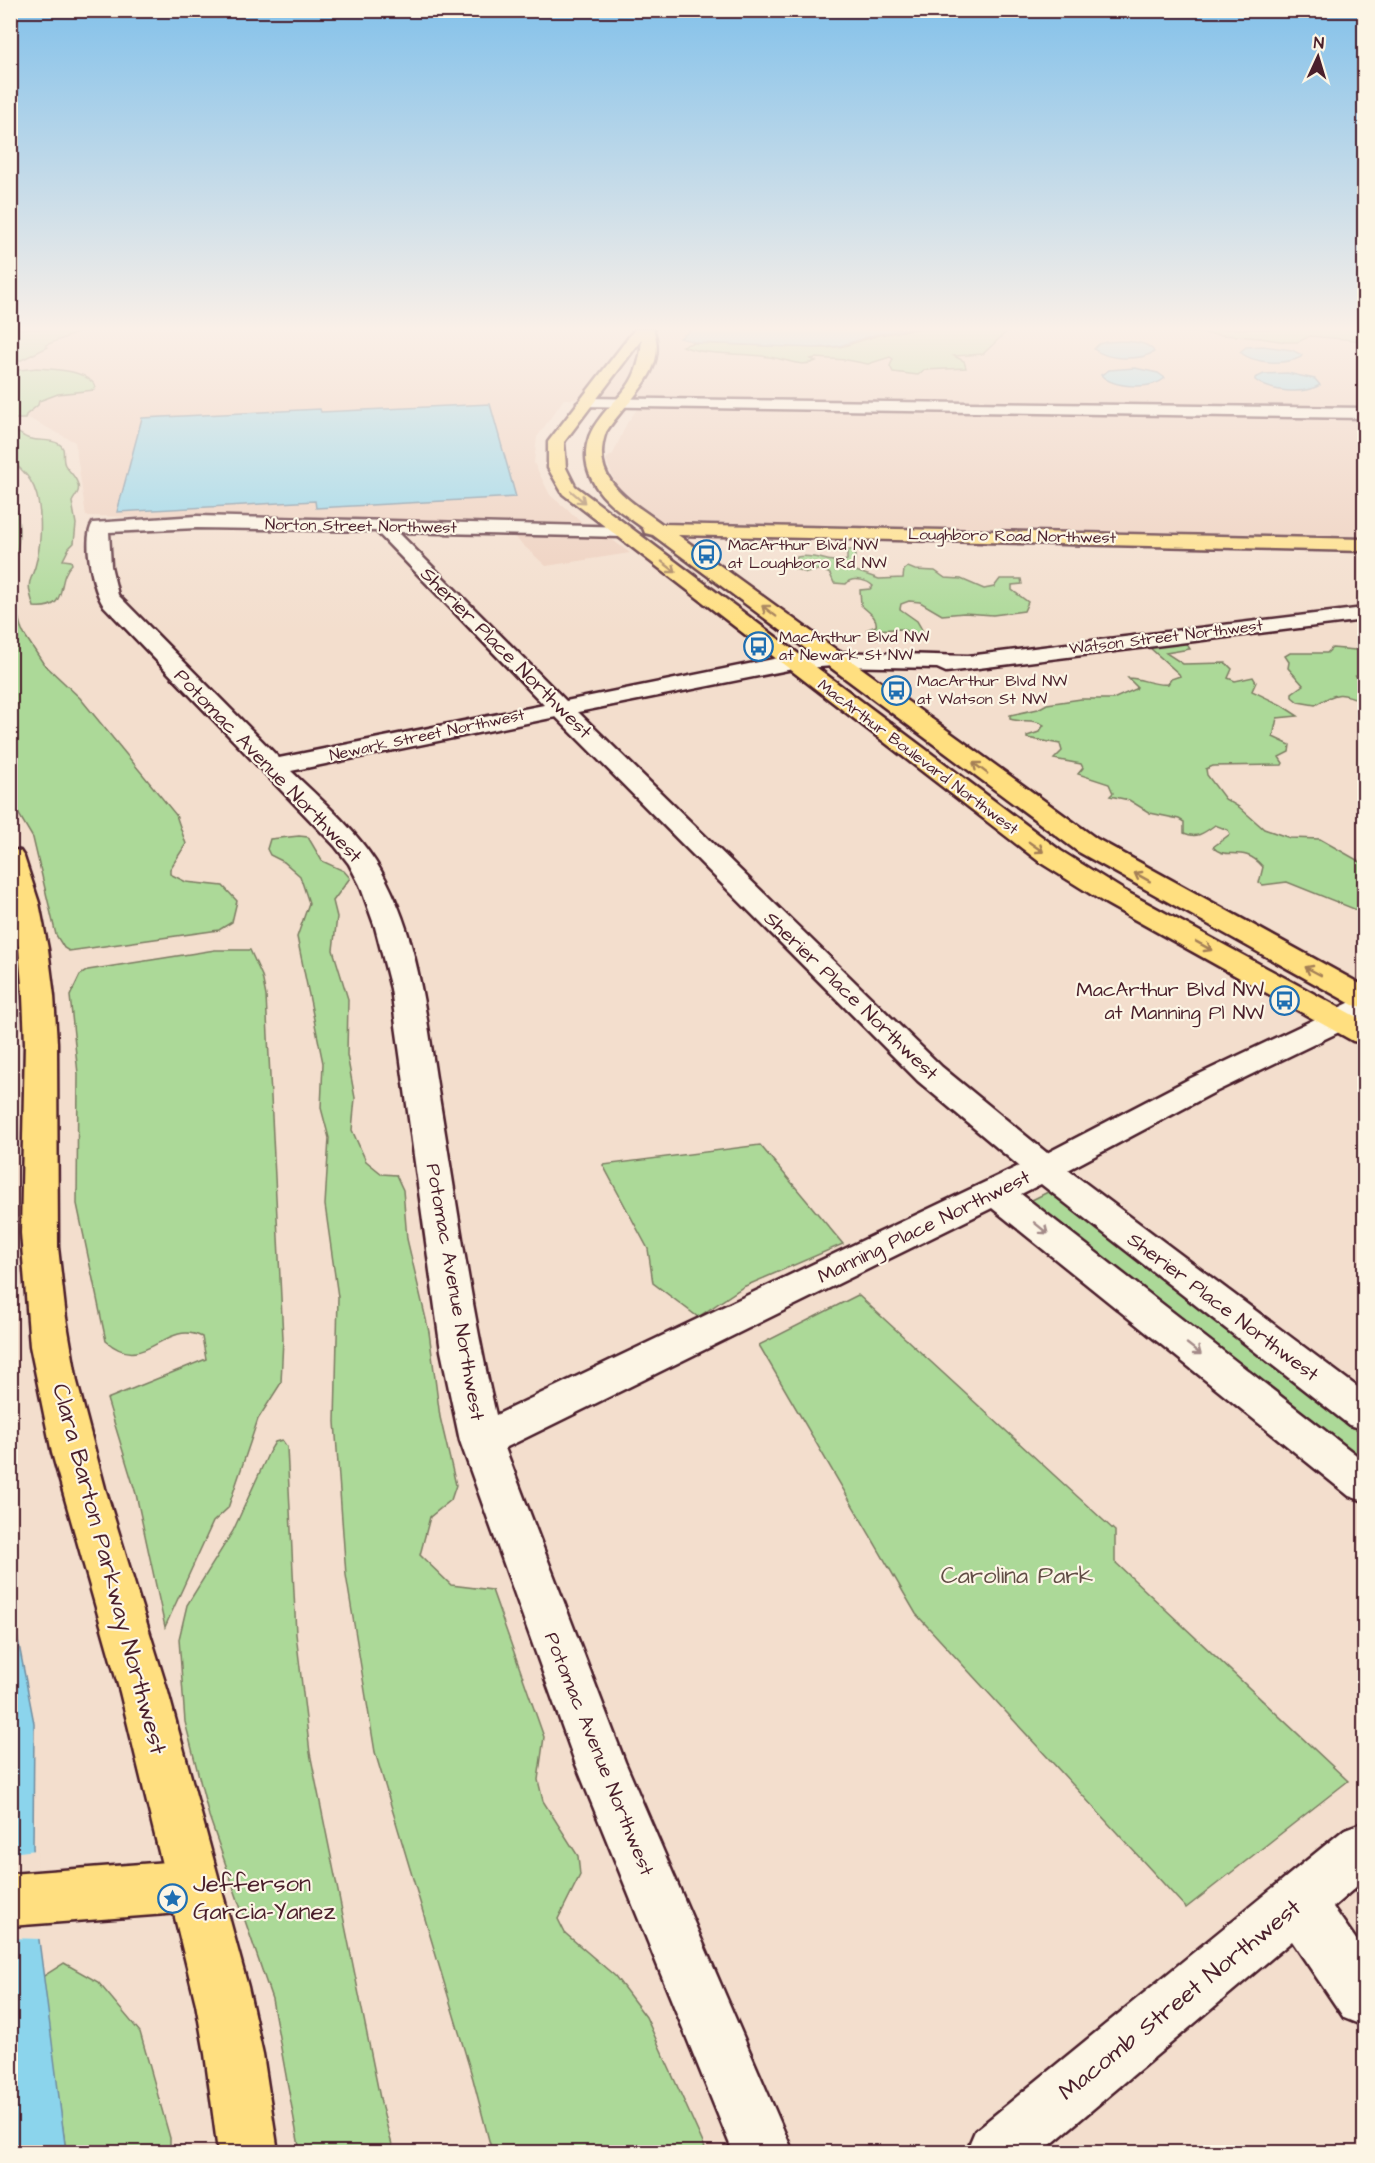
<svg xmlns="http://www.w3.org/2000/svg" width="1375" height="2163" font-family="'Architects Daughter',sans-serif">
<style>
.built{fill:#edcebc}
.green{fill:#acd998;stroke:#7b7c62;stroke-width:1.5}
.water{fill:#8bd4ec;stroke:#718c9f;stroke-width:1.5}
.pier{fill:#f3decd}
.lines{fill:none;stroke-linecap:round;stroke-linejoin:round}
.minor-casing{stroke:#4a1f2b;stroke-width:5}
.major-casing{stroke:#4a1f2b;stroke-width:5}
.highway-casing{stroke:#4a1f2b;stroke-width:5}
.minor{fill:#fcf5e5;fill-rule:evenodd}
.major{fill:#ffdf80;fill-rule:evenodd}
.highway{fill:#ffdf80;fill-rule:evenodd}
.oneway{stroke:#a47f56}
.oneway2{stroke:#a38a88}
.labels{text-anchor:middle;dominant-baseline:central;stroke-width:4.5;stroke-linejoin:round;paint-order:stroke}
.far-street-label{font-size:16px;fill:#4a1f2b;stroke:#fcf5e5}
.far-poi-label{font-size:16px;fill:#4a1f2b;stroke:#fcf5e5;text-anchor:start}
.street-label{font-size:20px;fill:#4a1f2b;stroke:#fcf5e5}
.poi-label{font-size:20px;fill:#4a1f2b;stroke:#fcf5e5;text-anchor:end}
.near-street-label{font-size:24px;fill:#4a1f2b;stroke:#fcf5e5}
.near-park-label{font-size:24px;fill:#624e46;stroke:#fcf5e5}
.near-poi-label{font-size:24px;fill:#4a1f2b;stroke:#fcf5e5;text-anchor:start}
</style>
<rect width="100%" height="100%" fill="#f3decd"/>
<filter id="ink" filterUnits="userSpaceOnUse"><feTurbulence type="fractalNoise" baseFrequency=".0167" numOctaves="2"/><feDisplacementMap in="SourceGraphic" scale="12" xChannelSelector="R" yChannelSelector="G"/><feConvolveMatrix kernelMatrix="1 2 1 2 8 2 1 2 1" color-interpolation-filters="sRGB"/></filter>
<g filter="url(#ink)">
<!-- built -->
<g class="built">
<path d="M87,329H1364V539L659,521L618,492L606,459L613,454L627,423L643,401L635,400L564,399L537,437L534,463L550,495L584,524L86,516L75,442L11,409L10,359Z"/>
<path d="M511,534L602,536L610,538L630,553L546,566Z"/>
</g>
<!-- green -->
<g class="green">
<path d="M11,329H87L46,345L48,347L11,365Z"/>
<path d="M915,329H1002L1006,332L983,354L954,356L964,361L966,368L924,370L918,375L893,372L890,366L893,359L890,357L868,364L847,360L815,358L811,359L816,361C803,368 788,360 775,358C745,352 711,357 682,346L692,343L827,348L844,346L879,335Z"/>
<path d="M1147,329H1364V341L1310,336L1298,342H1286L1260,338Z"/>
<path d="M37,368C56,370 86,369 96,387L94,390L58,394L39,401L38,405L26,415L25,419H11V371Z"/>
<path d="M11,428C17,431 24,438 31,439C40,441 51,439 59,444C67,448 61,458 65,465C69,472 76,476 78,485C80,493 75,495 72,502L76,524L74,543L69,548L63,560L71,561L72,564C54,581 72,610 34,607C24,576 32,585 37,559C42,537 43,499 30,480C25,472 18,466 11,460Z"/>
<path d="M10,483C18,506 25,544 11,565Z"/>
<path d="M847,550H856L853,570L879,579L903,578L904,570L908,567L915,570L935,571L945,578L961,579L984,589L994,587L1000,579H1021L1022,584L1012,585V590L1028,602L1024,611L993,615L964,613L942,615L920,602L909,601L901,604L900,609L917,621L925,635L920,636L901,629L866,630L876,626C878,617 867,611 861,605L860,590L870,589L873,586C867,580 856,578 849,581L846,584L834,583L830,574L821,569L807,573L795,569L797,557C816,553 835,566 847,560Z"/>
<path d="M10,587L22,631L43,663L80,698L176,815L186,844L170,869V874L186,882L223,886L237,901L232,922L219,930L69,951L64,948L56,935L33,838L11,801Z"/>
<path d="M1186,643L1190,649L1166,653L1183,664L1226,663L1232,669L1228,678L1235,681L1253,677L1256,682L1252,691L1281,705L1298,716L1277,718L1273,737L1290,745L1289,752L1279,757L1283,763L1282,765L1213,766L1206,769L1207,775L1225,799L1239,807L1264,829L1290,838L1320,839L1364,864V913L1287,882L1263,885L1259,883L1263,867C1243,843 1226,862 1213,847L1230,834L1228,830L1215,825C1204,833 1197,839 1184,833V822L1179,819L1150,813L1129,800L1110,796L1113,793L1109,784L1078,774L1083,768L1081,764L1054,759L1062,751L1060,744L1027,738V736L1039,732L1044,725C1034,718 1021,723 1010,719V715L1038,709L1047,704L1081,699H1113L1136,689L1137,687L1128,678C1142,678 1153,686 1168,684L1171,679L1180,676L1179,674L1149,647Z"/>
<path d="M1332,648L1356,650L1364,648V674L1356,676L1364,683V689L1362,692L1364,694V702C1340,691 1338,692 1315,705L1298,702L1292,697V693L1303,685L1288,668L1289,662L1285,656L1290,653H1327Z"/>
<path d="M299,836L308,837L322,861L344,871L350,878L333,901L337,917L333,950L348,999L347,1055L355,1098L352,1130L366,1161L382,1174L396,1175L403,1190L407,1239L429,1332L440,1417L456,1485L451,1500L430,1517L420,1555L451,1585L492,1590L544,1737L538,1780L543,1801L578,1856L580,1875L558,1919L565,1933L615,1976L646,2017L707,2152H492L473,2079L375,1752L346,1575L335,1422L338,1297L325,1205L329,1138L321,1108L323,1063L297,937L309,903L300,876L284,862L270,855L267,849L270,839Z"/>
<path d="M215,950H250L262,976L266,996L283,1338L281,1383L258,1419L228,1508L213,1522L165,1627L136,1494L107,1399L206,1359L202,1337C164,1318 146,1376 106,1341L77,1204L78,1074L70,996L80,975L88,970Z"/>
<path d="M760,1145L843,1244L743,1287L698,1317L653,1283L648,1249L603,1165Z"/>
<path d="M1054,1189L1364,1424V1470L1024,1204Z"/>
<path d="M858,1295L1115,1531V1562L1348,1781L1186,1908L916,1614L759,1345Z"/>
<path d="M282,1440L287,1447L296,1634L310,1753L382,2108L394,2152H300L272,1999L209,1816L185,1722L179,1639L187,1605L233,1531L269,1452L275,1442Z"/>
<path d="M64,1963L98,1982L140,2032L170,2138V2152H66L42,1977Z"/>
</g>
<!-- water -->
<g class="water">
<path d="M693,329H909L874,335L839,346L815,348L699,343L680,338Z"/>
<path d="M1106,342C1119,341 1148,339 1154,352C1139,361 1107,360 1094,349L1099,344Z"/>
<path d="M1263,346L1292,350L1302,355L1301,357C1286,365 1253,364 1240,352L1246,347Z"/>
<path d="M1135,368L1158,373L1165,378C1152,390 1113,388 1101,375L1109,370Z"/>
<path d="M1287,373L1315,379L1320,385C1303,395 1270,392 1255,380V378L1264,374Z"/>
<path d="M490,404L516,497L316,508L315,501L117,512L142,418L320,409L321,412Z"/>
<path d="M10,1598L34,1723L33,1847L39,1940L66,2152H11Z"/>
</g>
<!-- pier -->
<path class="pier" d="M36,1850L41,1939L10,1938L11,1853Z"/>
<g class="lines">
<defs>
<g id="minor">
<path d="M585,398L1364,408V418L579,406L577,403Z"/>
<path d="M197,516L630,527L633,531L630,535L623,537L398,532L566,701L793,655L833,652L968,656L1364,608V620L946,672L937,668L833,666L793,669L578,712L942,1067L1047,1153L1189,1079L1353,1001L1364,999V1020L1213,1093L1068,1170L1364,1392V1429L1349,1425L1041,1184L1021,1194L1364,1461V1501L1349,1496L992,1208L505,1448L625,1762L793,2152H733L575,1762L460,1441L441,1351L391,989L375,927L360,885L349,864L335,846L104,606C93,591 82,539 93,523ZM197,528L376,531L544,705L279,758L118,595L111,566L109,532ZM556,717L918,1081L1019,1166L496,1415C471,1310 457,1203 439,1097C426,1018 419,930 375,861C353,827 320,799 291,771Z"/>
<path d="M1364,1822V1880L1333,1907L1364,1951V2026L1344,2018L1292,1941L1042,2152H966L975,2131L1345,1829Z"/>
</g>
<g id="major">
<path d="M635,329H653C670,372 625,401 606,432C589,479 629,500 662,524L1364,539V551L678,535L1097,839L1364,986V1007L1353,1005L1077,851L653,535L645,533L643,528C631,519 617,510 607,500C583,476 578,445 600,418C608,407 619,398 627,387C637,374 641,355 642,339L564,442L566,468L575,486L1061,851L1125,891L1364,1021V1043L1353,1041L1105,903L1041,863L563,494L548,468V442Z"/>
<path d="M193,1860L212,1868L220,1886L212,1904L193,1912L10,1926V1874Z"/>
</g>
<path id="highway" d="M10,849L20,851L24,857L39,903L48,949L54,996L57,1043L58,1247L66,1318L77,1382L105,1488L168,1692L248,1987L263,2054L278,2152H218L205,2054L196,2004L120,1692L52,1453L30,1346L21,1233L25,1043L23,996L19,949L10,905Z"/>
</defs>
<!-- minor casing -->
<use href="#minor" class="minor-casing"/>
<!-- major casing -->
<use href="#major" class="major-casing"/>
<!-- highway casing -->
<use href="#highway" class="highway-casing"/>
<!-- minor -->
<use href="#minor" class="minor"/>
<!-- major -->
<use href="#major" class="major"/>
<!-- highway -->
<use href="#highway" class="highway"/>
</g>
<!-- one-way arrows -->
<defs><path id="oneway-shaft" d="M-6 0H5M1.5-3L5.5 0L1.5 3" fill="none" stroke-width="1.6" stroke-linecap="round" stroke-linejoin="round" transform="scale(1.5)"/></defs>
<g class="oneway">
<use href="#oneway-shaft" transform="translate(578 497) rotate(41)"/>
<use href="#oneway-shaft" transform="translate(669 567) rotate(38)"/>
<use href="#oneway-shaft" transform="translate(769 611) rotate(-143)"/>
<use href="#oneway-shaft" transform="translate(980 768) rotate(-143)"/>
<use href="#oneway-shaft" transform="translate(1036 847) rotate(35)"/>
<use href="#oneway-shaft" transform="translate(1142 877) rotate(-151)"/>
<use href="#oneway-shaft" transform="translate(1204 946) rotate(29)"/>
<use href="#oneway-shaft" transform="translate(1313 971) rotate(-152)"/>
</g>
<g class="oneway2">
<use href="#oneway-shaft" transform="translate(1041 1228) rotate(39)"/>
<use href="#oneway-shaft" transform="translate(1194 1349) rotate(38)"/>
</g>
</g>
<!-- sky -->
<linearGradient id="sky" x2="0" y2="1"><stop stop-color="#83c1ea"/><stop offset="0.52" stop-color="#faf0e8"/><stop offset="1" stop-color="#faf0e8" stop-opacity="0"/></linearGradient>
<rect width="1375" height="632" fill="url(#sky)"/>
<!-- icons -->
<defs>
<symbol id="bus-ring" viewBox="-11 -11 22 22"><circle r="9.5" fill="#fcf5e5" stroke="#1f6fb2" stroke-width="1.5"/><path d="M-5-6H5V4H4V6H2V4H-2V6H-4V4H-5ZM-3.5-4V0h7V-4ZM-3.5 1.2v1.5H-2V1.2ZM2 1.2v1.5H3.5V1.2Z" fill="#1f6fb2"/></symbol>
<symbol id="sight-ring" viewBox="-11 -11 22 22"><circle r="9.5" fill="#fcf5e5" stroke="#1f6fb2" stroke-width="1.5"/><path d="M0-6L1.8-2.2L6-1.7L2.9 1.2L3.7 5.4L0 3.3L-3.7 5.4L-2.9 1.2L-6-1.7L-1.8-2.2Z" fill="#1f6fb2"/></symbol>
</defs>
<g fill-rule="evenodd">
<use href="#bus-ring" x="690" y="538" width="33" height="33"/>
<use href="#bus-ring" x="742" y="630" width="33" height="33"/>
<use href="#bus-ring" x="880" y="674" width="33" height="33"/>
<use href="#bus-ring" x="1268" y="984" width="33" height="33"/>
<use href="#sight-ring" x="156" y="1882" width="33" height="33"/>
</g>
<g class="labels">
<!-- far-street labels -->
<g class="far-street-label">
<text transform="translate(361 526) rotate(1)">Norton Street Northwest</text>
<text transform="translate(1012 536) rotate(1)">Loughboro Road Northwest</text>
<text transform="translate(1166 637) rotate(-7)">Watson Street Northwest</text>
<text transform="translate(427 735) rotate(-12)">Newark Street Northwest</text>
<text transform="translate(918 757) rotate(37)">MacArthur Boulevard Northwest</text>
</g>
<!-- far-poi labels -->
<g class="far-poi-label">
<text x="728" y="545">MacArthur Blvd NW<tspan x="728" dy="18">at Loughboro Rd NW</tspan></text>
<text x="779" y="637">MacArthur Blvd NW<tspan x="779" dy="18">at Newark St NW</tspan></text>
<text x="917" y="681">MacArthur Blvd NW<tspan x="917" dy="18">at Watson St NW</tspan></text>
</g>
<!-- street labels -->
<g class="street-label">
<text transform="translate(506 653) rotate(45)">Sherier Place Northwest</text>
<text transform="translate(268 766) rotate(46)">Potomac Avenue Northwest</text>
<text transform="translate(851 996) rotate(44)">Sherier Place Northwest</text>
<text transform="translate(924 1227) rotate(-26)">Manning Place Northwest</text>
<text transform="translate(455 1292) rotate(80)">Potomac Avenue Northwest</text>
<text transform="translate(1223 1307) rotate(37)">Sherier Place Northwest</text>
<text transform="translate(599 1754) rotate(68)">Potomac Avenue Northwest</text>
</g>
<!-- poi labels -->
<g class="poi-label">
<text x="1264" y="990">MacArthur Blvd NW<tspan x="1264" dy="23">at Manning Pl NW</tspan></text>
</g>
<!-- near-street labels -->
<g class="near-street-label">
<text transform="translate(109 1569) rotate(75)">Clara Barton Parkway Northwest</text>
<text transform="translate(1180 2000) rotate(-39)">Macomb Street Northwest</text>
</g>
<!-- near-park labels -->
<g class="near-park-label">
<text x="1017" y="1576">Carolina Park</text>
</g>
<!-- near-poi labels -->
<g class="near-poi-label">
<text x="193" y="1884">Jefferson<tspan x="193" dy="28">Garcia-Yanez</tspan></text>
</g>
</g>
<!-- margin -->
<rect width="1375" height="2163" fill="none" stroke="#fcf5e5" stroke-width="36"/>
<rect x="18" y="18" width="1339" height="2127" fill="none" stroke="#4a1f2b" stroke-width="2" filter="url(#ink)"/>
<!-- north arrow -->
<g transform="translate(1318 57) rotate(4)" stroke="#fcf5e5" stroke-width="4.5" paint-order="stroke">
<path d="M0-4.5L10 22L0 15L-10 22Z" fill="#4a1f2b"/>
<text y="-9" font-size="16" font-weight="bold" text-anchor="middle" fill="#4a1f2b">N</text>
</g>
</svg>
